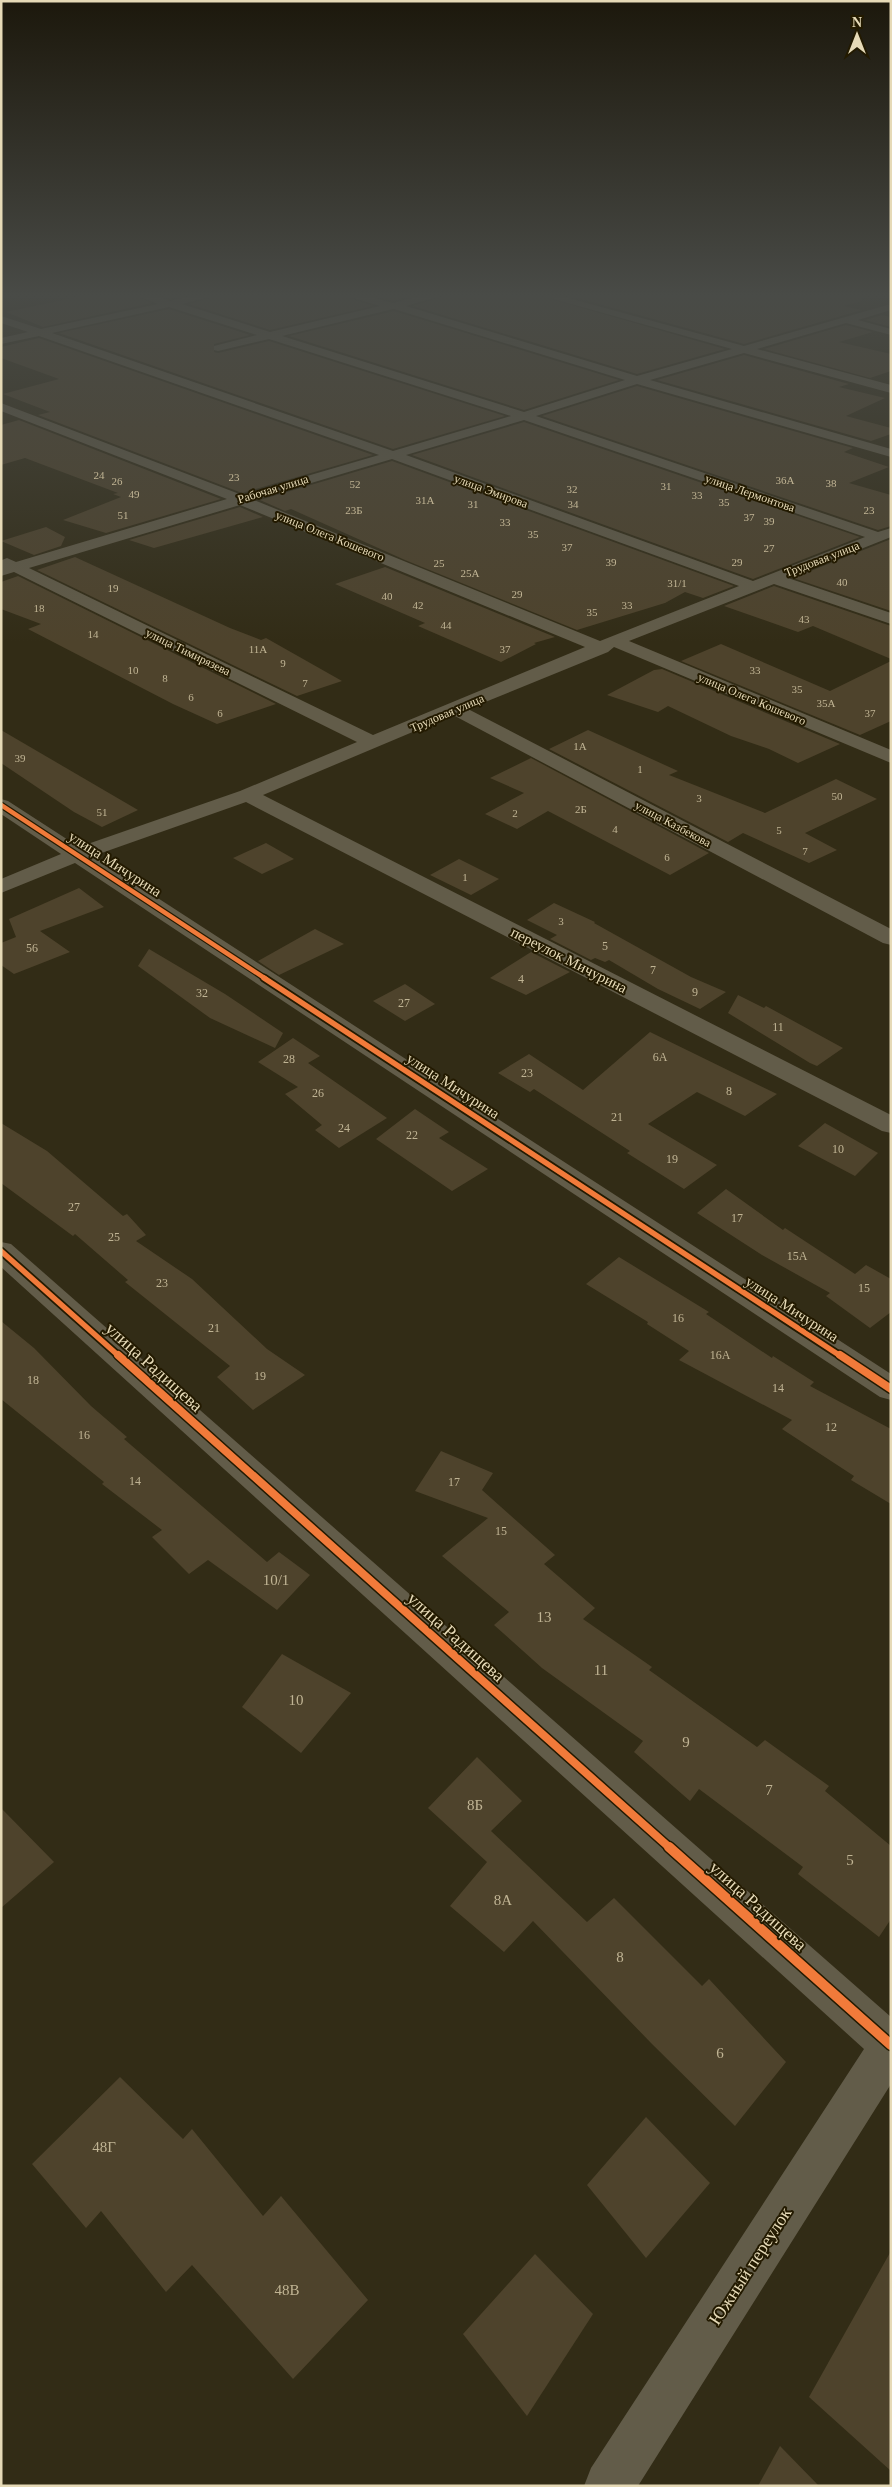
<svg xmlns="http://www.w3.org/2000/svg" width="892" height="2487" font-family="Georgia,serif">
<style>
.building{fill:#4e432c}
.lines{fill:none;stroke-linecap:round;stroke-linejoin:round}
.minor{fill:#625c49;fill-rule:evenodd}
.cycleway-far3-casing{stroke:#231a00;stroke-width:7}
.cycleway-far2-casing{stroke:#231a00;stroke-width:9}
.cycleway-far1-casing{stroke:#231a00;stroke-width:11}
.cycleway-casing{stroke:#231a00;stroke-width:13}
.cycleway-far3{stroke:#f17a3a;stroke-width:4.5}
.cycleway-far2{stroke:#f17a3a;stroke-width:5.5}
.cycleway-far1{stroke:#f17a3a;stroke-width:8}
.cycleway{stroke:#f17a3a;stroke-width:10}
.labels{text-anchor:middle;dominant-baseline:central;stroke-width:4;stroke-linejoin:round;paint-order:stroke}
.far-number-label{font-size:11px;fill:#c0b494}
.far-street-label{font-size:12px;fill:#e6dab7;stroke:#231a00}
.number-label{font-size:12px;fill:#c0b494}
.street-label{font-size:15px;fill:#e6dab7;stroke:#231a00}
.near-number-label{font-size:15px;fill:#c0b494}
.near-street-label{font-size:18px;fill:#e6dab7;stroke:#231a00}
</style>
<rect width="100%" height="100%" fill="#322c16"/>
<!-- building -->
<g class="building">
<path d="M97,293H128L152,303L43,327L6,312Z"/>
<path d="M154,293H194L170,299Z"/>
<path d="M227,293H335L373,306L270,330L189,304Z"/>
<path d="M365,293H422L393,301Z"/>
<path d="M453,293H530L725,349L637,374L413,306Z"/>
<path d="M559,293H861L862,301L843,306L862,310L744,344Z"/>
<path d="M169,309L250,335L214,344V352L218,353L269,341L505,416L393,449L59,333Z"/>
<path d="M394,311L619,380L524,410L289,336Z"/>
<path d="M882,315L891,317V327L865,320Z"/>
<path d="M846,325L873,332L839,342L891,354V371L870,378L764,349Z"/>
<path d="M39,338L373,455L242,493L38,415L50,412L3,394L59,379L1,358V347Z"/>
<path d="M744,355L849,384L839,387L885,398L846,416L891,428V434L871,441L657,380Z"/>
<path d="M637,386L853,448L844,452L889,467L849,483L891,495V526L878,530L542,416Z"/>
<path d="M19,420L221,499L106,533L63,520L121,497L113,494L118,493L25,458L1,465V425Z"/>
<path d="M524,422L860,537L753,579L412,455Z"/>
<path d="M392,461L734,586L703,598L685,592L665,603L577,630L405,560L291,509L285,511L260,500Z"/>
<path d="M240,507L263,517L154,548L129,540Z"/>
<path d="M46,527L65,537L61,546L34,555L1,541Z"/>
<path d="M891,539V611L793,578Z"/>
<path d="M75,557L230,628L261,640L266,638L342,681L297,696L37,570Z"/>
<path d="M385,567L555,637L534,643L536,644L501,662L418,626L425,623L335,584Z"/>
<path d="M18,576L276,704L217,724L173,704L28,629L41,624L1,609V582Z"/>
<path d="M774,586L891,626V659L813,626L798,632L724,606Z"/>
<path d="M721,644L830,691L891,661V721L860,735L681,661Z"/>
<path d="M662,669L840,744L798,763L769,749L731,736L668,706L658,712L607,695L654,670Z"/>
<path d="M1,730L138,810L102,827L74,812L1,763Z"/>
<path d="M588,730L678,771L669,775L765,813L836,779L877,799L805,833L837,850L809,863L743,833L728,842L549,749Z"/>
<path d="M531,758L709,853L670,875L548,811L517,829L485,814L524,793L490,778Z"/>
<path d="M266,843L294,859L262,874L233,858Z"/>
<path d="M459,859L499,879L471,895L430,875Z"/>
<path d="M79,888L104,907L40,931L70,952L14,974L1,965V943L16,937L9,919Z"/>
<path d="M554,903L595,922L594,923L691,977L726,992L700,1009L658,989L609,960L605,962L595,958L591,960L550,939L557,935L527,920Z"/>
<path d="M315,929L344,944L279,975L258,961Z"/>
<path d="M149,949L225,994L283,1033L275,1048L210,1018L138,966Z"/>
<path d="M531,952L570,972L526,995L490,978Z"/>
<path d="M405,984L435,1004L405,1021L373,1001Z"/>
<path d="M738,995L764,1008L766,1006L843,1048L817,1066L810,1063L728,1013Z"/>
<path d="M650,1032L777,1094L745,1116L697,1092L648,1124L717,1165L684,1189L627,1153L630,1151L534,1089L530,1092L498,1073L529,1054L583,1090Z"/>
<path d="M293,1038L320,1056L308,1063L387,1118L339,1148L315,1130L322,1125L285,1094L298,1087L258,1062Z"/>
<path d="M415,1109L449,1132L439,1138L488,1169L452,1191L376,1139Z"/>
<path d="M1,1123L47,1151L123,1216L127,1214L146,1235L136,1241L192,1279L267,1349L305,1375L253,1410L217,1377L230,1366L125,1282L128,1280L75,1234L73,1236L1,1183Z"/>
<path d="M825,1123L878,1153L855,1176L798,1146Z"/>
<path d="M726,1189L783,1230L785,1228L855,1274L866,1265L891,1279V1312L870,1328L826,1296L830,1293L762,1255L697,1213Z"/>
<path d="M619,1257L709,1312L706,1314L772,1358L773,1356L814,1382L810,1386L891,1429V1504L851,1480L854,1476L782,1429L792,1420L679,1360L689,1351L647,1324L648,1322L586,1284Z"/>
<path d="M1,1321L34,1348L91,1406L127,1437L124,1439L267,1562L279,1552L310,1575L277,1610L208,1560L189,1574L152,1537L162,1530L102,1484L104,1482L1,1399Z"/>
<path d="M441,1451L493,1473L482,1490L555,1555L544,1564L595,1608L583,1619L652,1667L649,1670L757,1747L765,1740L829,1786L825,1791L891,1846V1919L879,1937L798,1874L803,1867L699,1789L690,1801L634,1752L643,1741L542,1668L494,1625L509,1612L442,1556L488,1518L415,1491Z"/>
<path d="M282,1654L351,1693L301,1753L242,1707Z"/>
<path d="M477,1757L522,1801L491,1831L587,1922L614,1898L702,1986L709,1979L786,2062L735,2126L652,2044L533,1921L504,1952L450,1906L487,1862L428,1808Z"/>
<path d="M1,1808L54,1862L1,1908Z"/>
<path d="M120,2077L183,2139L192,2129L263,2216L281,2196L368,2300L293,2379L192,2265L166,2292L101,2211L86,2228L32,2164Z"/>
<path d="M646,2117L710,2183L646,2258L587,2185Z"/>
<path d="M891,2251V2471L809,2397Z"/>
<path d="M535,2254L593,2314L527,2416L463,2334Z"/>
<path d="M780,2446L819,2486H758Z"/>
</g>
<g class="lines">
<!-- minor -->
<g class="minor">
<path d="M130,293H147L170,301L204,293H225L182,304L270,332L380,306L337,293H356L393,303L431,293H451L406,306L637,376L732,349L532,293H550L744,346L891,304V310L858,320L891,329V335L846,323L757,349L891,385V393L744,353L650,380L891,449V457L637,384L536,416L878,532L891,528V537L788,578L891,613V624L774,584L629,641L891,750V763L614,647L608,652L468,709L891,929V945L883,943L453,715L263,795L891,1115V1133L882,1131L246,802L93,856L891,1374V1400L880,1397L75,863L1,893V879L61,854L1,814V799L8,801L79,847L240,791L357,742L14,572L1,576L2,560L7,558L16,562L227,499L1,411V403L242,495L379,455L39,336L1,344V338L28,332L1,323V316L41,329L158,304ZM169,307L257,335L214,346V350L218,351L269,339L511,416L393,451L52,333ZM393,309H394L625,380L524,412L282,336ZM524,420L865,537L753,581L406,455ZM392,459L739,586L600,641L254,500ZM240,505L585,647L373,735L29,568Z"/>
<path d="M1,1242L11,1244L891,2017V2084L638,2486H584L591,2468L864,2049L1,1267Z"/>
</g>
<defs>
<path id="cycleway-far3" d="M1,805L266,979"/>
<g id="cycleway-far2">
<path d="M264,978L842,1357"/>
<path d="M1,1251L120,1357"/>
</g>
<g id="cycleway-far1">
<path d="M118,1355L670,1848"/>
<path d="M840,1355L891,1389"/>
</g>
<path id="cycleway" d="M669,1847L891,2045"/>
</defs>
<!-- cycleway-far3 casing -->
<use href="#cycleway-far3" class="cycleway-far3-casing"/>
<!-- cycleway-far2 casing -->
<use href="#cycleway-far2" class="cycleway-far2-casing"/>
<!-- cycleway-far1 casing -->
<use href="#cycleway-far1" class="cycleway-far1-casing"/>
<!-- cycleway casing -->
<use href="#cycleway" class="cycleway-casing"/>
<!-- cycleway-far3 -->
<use href="#cycleway-far3" class="cycleway-far3"/>
<!-- cycleway-far2 -->
<use href="#cycleway-far2" class="cycleway-far2"/>
<!-- cycleway-far1 -->
<use href="#cycleway-far1" class="cycleway-far1"/>
<!-- cycleway -->
<use href="#cycleway" class="cycleway"/>
</g>
<!-- sky -->
<linearGradient id="sky" x2="0" y2="1"><stop stop-color="#1c180c"/><stop offset="0.46" stop-color="#494b47"/><stop offset="1" stop-color="#494b47" stop-opacity="0"/></linearGradient>
<rect width="892" height="642" fill="url(#sky)"/>
<g class="labels">
<!-- far-number labels -->
<g class="far-number-label">
<text x="99" y="475">24</text>
<text x="234" y="477">23</text>
<text x="785" y="480">36А</text>
<text x="117" y="481">26</text>
<text x="831" y="483">38</text>
<text x="355" y="484">52</text>
<text x="666" y="486">31</text>
<text x="572" y="489">32</text>
<text x="134" y="494">49</text>
<text x="697" y="495">33</text>
<text x="425" y="500">31А</text>
<text x="724" y="502">35</text>
<text x="473" y="504">31</text>
<text x="573" y="504">34</text>
<text x="354" y="510">23Б</text>
<text x="869" y="510">23</text>
<text x="123" y="515">51</text>
<text x="749" y="517">37</text>
<text x="769" y="521">39</text>
<text x="505" y="522">33</text>
<text x="533" y="534">35</text>
<text x="567" y="547">37</text>
<text x="769" y="548">27</text>
<text x="611" y="562">39</text>
<text x="737" y="562">29</text>
<text x="439" y="563">25</text>
<text x="470" y="573">25А</text>
<text x="842" y="582">40</text>
<text x="677" y="583">31/1</text>
<text x="113" y="588">19</text>
<text x="517" y="594">29</text>
<text x="387" y="596">40</text>
<text x="418" y="605">42</text>
<text x="627" y="605">33</text>
<text x="39" y="608">18</text>
<text x="592" y="612">35</text>
<text x="804" y="619">43</text>
<text x="446" y="625">44</text>
<text x="93" y="634">14</text>
<text x="258" y="649">11А</text>
<text x="505" y="649">37</text>
<text x="283" y="663">9</text>
<text x="133" y="670">10</text>
<text x="755" y="670">33</text>
<text x="165" y="678">8</text>
<text x="305" y="683">7</text>
<text x="797" y="689">35</text>
<text x="191" y="697">6</text>
<text x="826" y="703">35А</text>
<text x="220" y="713">6</text>
<text x="870" y="713">37</text>
<text x="580" y="746">1А</text>
<text x="20" y="758">39</text>
<text x="640" y="769">1</text>
<text x="837" y="796">50</text>
<text x="699" y="798">3</text>
<text x="581" y="809">2Б</text>
<text x="102" y="812">51</text>
<text x="515" y="813">2</text>
<text x="615" y="829">4</text>
<text x="779" y="830">5</text>
<text x="805" y="851">7</text>
<text x="667" y="857">6</text>
<text x="465" y="877">1</text>
<text x="561" y="921">3</text>
</g>
<!-- far-street labels -->
<g class="far-street-label">
<text transform="translate(273 489) rotate(-17)">Рабочая улица</text>
<text transform="translate(491 491) rotate(20)">улица Эмирова</text>
<text transform="translate(750 493) rotate(19)">улица Лермонтова</text>
<text transform="translate(330 536) rotate(22)">улица Олега Кошевого</text>
<text transform="translate(822 559) rotate(-21)">Трудовая улица</text>
<text transform="translate(188 652) rotate(26)">улица Тимирязева</text>
<text transform="translate(752 699) rotate(23)">улица Олега Кошевого</text>
<text transform="translate(447 713) rotate(-23)">Трудовая улица</text>
<text transform="translate(673 824) rotate(28)">улица Казбекова</text>
</g>
<!-- number labels -->
<g class="number-label">
<text x="605" y="946">5</text>
<text x="32" y="948">56</text>
<text x="653" y="970">7</text>
<text x="521" y="979">4</text>
<text x="695" y="992">9</text>
<text x="202" y="993">32</text>
<text x="404" y="1003">27</text>
<text x="778" y="1027">11</text>
<text x="660" y="1057">6А</text>
<text x="289" y="1059">28</text>
<text x="527" y="1073">23</text>
<text x="729" y="1091">8</text>
<text x="318" y="1093">26</text>
<text x="617" y="1117">21</text>
<text x="344" y="1128">24</text>
<text x="412" y="1135">22</text>
<text x="838" y="1149">10</text>
<text x="672" y="1159">19</text>
<text x="74" y="1207">27</text>
<text x="737" y="1218">17</text>
<text x="114" y="1237">25</text>
<text x="797" y="1256">15А</text>
<text x="162" y="1283">23</text>
<text x="864" y="1288">15</text>
<text x="678" y="1318">16</text>
<text x="214" y="1328">21</text>
<text x="720" y="1355">16А</text>
<text x="260" y="1376">19</text>
<text x="33" y="1380">18</text>
<text x="778" y="1388">14</text>
<text x="831" y="1427">12</text>
<text x="84" y="1435">16</text>
<text x="135" y="1481">14</text>
<text x="454" y="1482">17</text>
<text x="501" y="1531">15</text>
</g>
<!-- street labels -->
<g class="street-label">
<text transform="translate(115 864) rotate(33)">улица Мичурина</text>
<text transform="translate(569 960) rotate(27)">переулок Мичурина</text>
<text transform="translate(453 1086) rotate(33)">улица Мичурина</text>
<text transform="translate(792 1309) rotate(33)">улица Мичурина</text>
</g>
<!-- near-number labels -->
<g class="near-number-label">
<text x="276" y="1580">10/1</text>
<text x="544" y="1617">13</text>
<text x="601" y="1670">11</text>
<text x="296" y="1700">10</text>
<text x="686" y="1742">9</text>
<text x="769" y="1790">7</text>
<text x="475" y="1805">8Б</text>
<text x="850" y="1860">5</text>
<text x="503" y="1900">8А</text>
<text x="620" y="1957">8</text>
<text x="720" y="2053">6</text>
<text x="104" y="2147">48Г</text>
<text x="287" y="2290">48В</text>
</g>
<!-- near-street labels -->
<g class="near-street-label">
<text transform="translate(154 1367) rotate(42)">улица Радищева</text>
<text transform="translate(456 1637) rotate(42)">улица Радищева</text>
<text transform="translate(758 1906) rotate(42)">улица Радищева</text>
<text transform="translate(750 2266) rotate(-57)">Южный переулок</text>
</g>
</g>
<!-- border -->
<rect width="892" height="2487" fill="none" stroke="#e6dab7" stroke-width="5"/>
<!-- north arrow -->
<g transform="translate(857 35)" stroke="#231a00" stroke-width="4" paint-order="stroke">
<path d="M0-4L9 19L0 12L-9 19Z" fill="#e6dab7"/>
<text y="-8" font-size="14" font-weight="bold" text-anchor="middle" fill="#e6dab7">N</text>
</g>
</svg>
